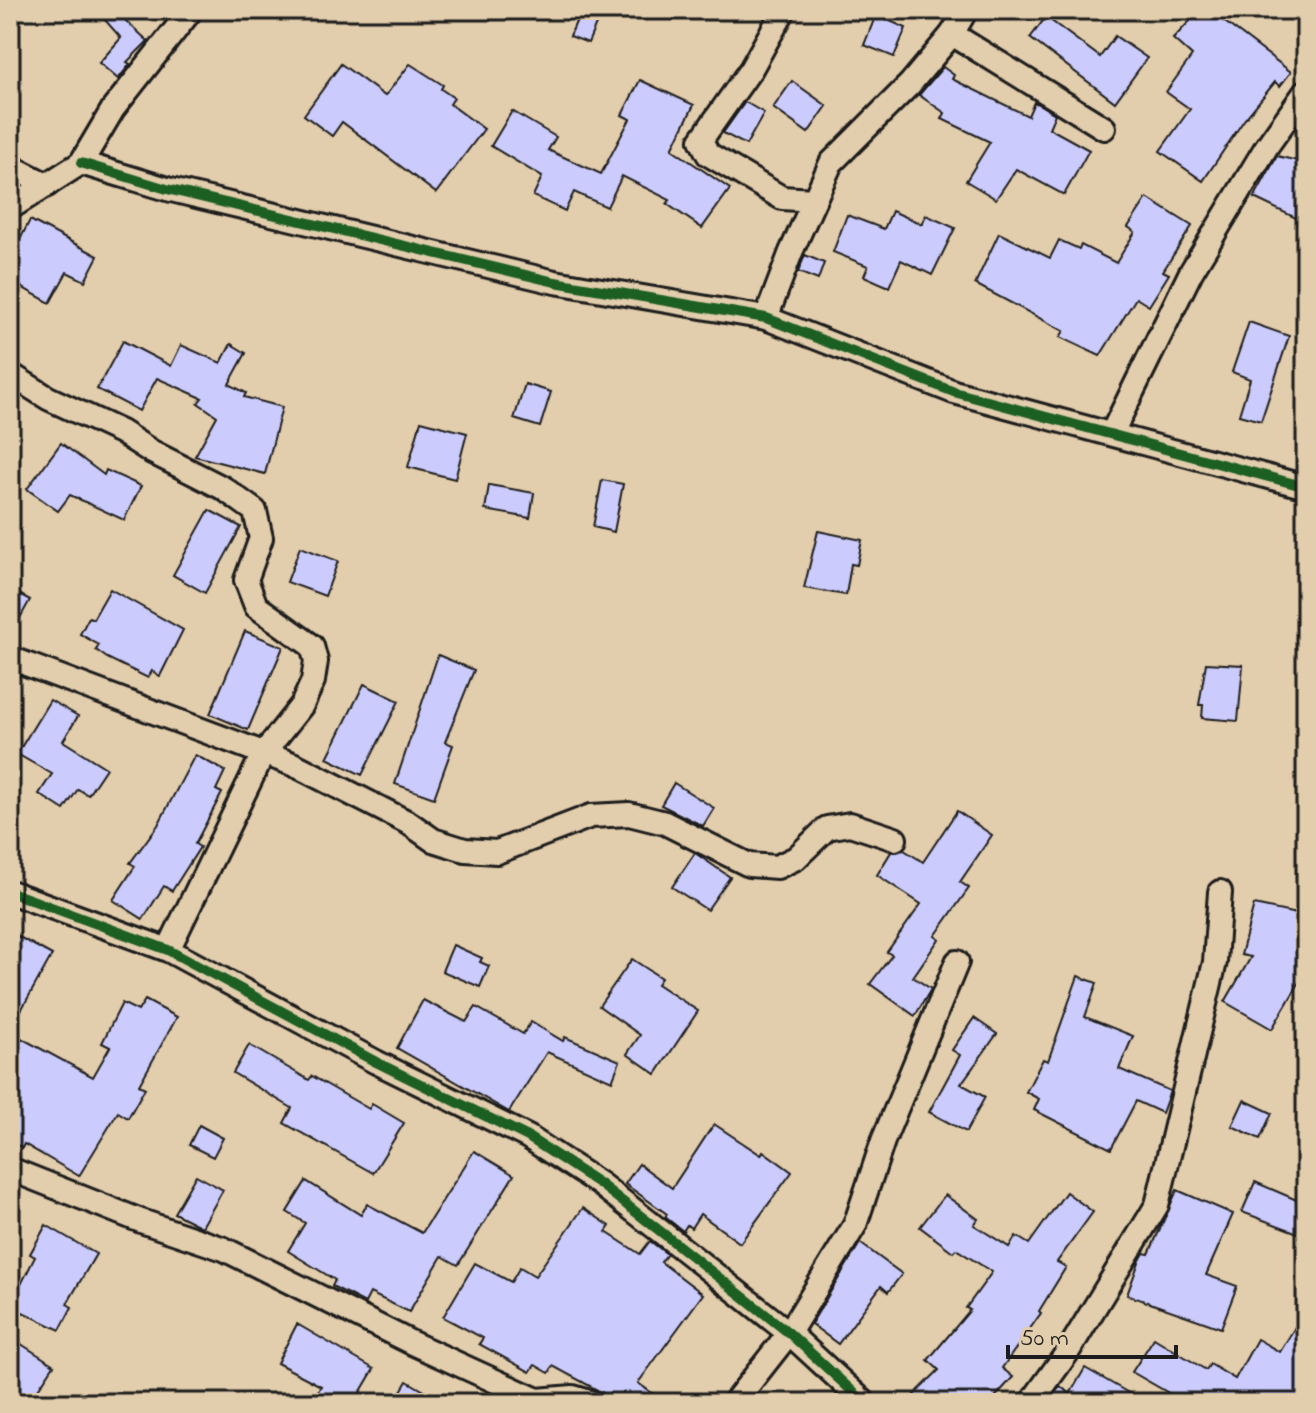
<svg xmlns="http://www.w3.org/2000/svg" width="1316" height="1413" font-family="'Indie Flower',sans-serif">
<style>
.building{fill:#cbcbfd;stroke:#1c1c1c;stroke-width:2}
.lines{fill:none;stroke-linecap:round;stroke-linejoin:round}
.minor-casing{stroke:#1c1c1c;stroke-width:28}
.minor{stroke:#e2cdac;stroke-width:22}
.cycleway-casing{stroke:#e2cdac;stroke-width:15}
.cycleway{stroke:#1b5e20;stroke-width:10}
</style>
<rect width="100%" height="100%" fill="#e2cdac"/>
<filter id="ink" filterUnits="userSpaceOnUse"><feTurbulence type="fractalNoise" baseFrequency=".0125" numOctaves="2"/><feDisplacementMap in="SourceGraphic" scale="16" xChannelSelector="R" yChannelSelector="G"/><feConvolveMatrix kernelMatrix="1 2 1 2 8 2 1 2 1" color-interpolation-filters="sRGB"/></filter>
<g filter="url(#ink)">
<!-- building -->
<g class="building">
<path d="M114,10L148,41L127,62L130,64L118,79L99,63L121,38L97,11Z"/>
<path d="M581,10H602L588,43L570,36Z"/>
<path d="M1200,10H1209L1291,72L1280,86L1275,82L1244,120L1203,181L1160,151L1190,109L1166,92L1192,56L1173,39Z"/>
<path d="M876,15L906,28L894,57L864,45Z"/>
<path d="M1046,17L1100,57L1115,36L1147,58L1115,102L1030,38Z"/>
<path d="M341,64L385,96L410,64L443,85L441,89L454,98L450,104L484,129L436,193L342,122L332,136L304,115Z"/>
<path d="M943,67L954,75L952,79L1028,116L1034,102L1040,105L1055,114L1049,128L1089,150L1064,195L1016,169L996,199L966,181L990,142L942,119L945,113L919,95Z"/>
<path d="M640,80L694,105L672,149L730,189L702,228L667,204L670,200L622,176L607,207L574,192L565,211L533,196L542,177L491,146L512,111L556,137L548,150L601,174L630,119L622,115Z"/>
<path d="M792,81L827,106L808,133L773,108Z"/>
<path d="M745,102L764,113L746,145L723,133Z"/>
<path d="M1277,156L1306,163V206L1300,220L1254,198Z"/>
<path d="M1147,198L1192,226L1163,271L1169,274L1149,306L1136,298L1100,356L1060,337L1064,331L975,284L999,233L1050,258L1059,240L1079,249L1081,245L1116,263L1135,232L1128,227Z"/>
<path d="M892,211L922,224L926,215L955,228L932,275L901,260L889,287L864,276L868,266L833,252L847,215L884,229Z"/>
<path d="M30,220L98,256L85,281L67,272L50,303L10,281V259Z"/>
<path d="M805,255L824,263L818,280L798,272Z"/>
<path d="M1249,322L1289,336L1261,421L1239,415L1250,379L1232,372Z"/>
<path d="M123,341L171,366L181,345L221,363L231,344L246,353L229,384L246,393L244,397L282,407L265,474L195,456L217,416L198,403L202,398L157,378L139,411L97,389Z"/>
<path d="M525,384L551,392L540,427L514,419Z"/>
<path d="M421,421L467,433L455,479L408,467Z"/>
<path d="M61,443L104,475L106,470L141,486L124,520L70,495L58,511L27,489Z"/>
<path d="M602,480L623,484L614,532L593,527Z"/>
<path d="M489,485L534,493L530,518L485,510Z"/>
<path d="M209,510L241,527L205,593L173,575Z"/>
<path d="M818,531L862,540L857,565L851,564L846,595L804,588Z"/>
<path d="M300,547L338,561L325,596L287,582Z"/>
<path d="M10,589L30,600L10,636Z"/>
<path d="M110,589L183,630L160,676L152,671L148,678L107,658L96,650L99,645L80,634L89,617L93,619Z"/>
<path d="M245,631L283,647L248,730L210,714Z"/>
<path d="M438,655L474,670L445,742L453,745L434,798L395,784Z"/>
<path d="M1206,663L1243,665L1238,721L1202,718L1203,705H1199Z"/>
<path d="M364,684L399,701L362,775L327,758Z"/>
<path d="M50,700L78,716L63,741L106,768L88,795L78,789L64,810L39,794L52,774L17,754Z"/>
<path d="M195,755L225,771L216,790L222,793L195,844L200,847L172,891L164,886L143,919L113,900L135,866L130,863L158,825Z"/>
<path d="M674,783L714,808L703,826L661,805Z"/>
<path d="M957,811L992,835L960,882L969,888L935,936L939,939L913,977L931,989L915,1016L870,984L892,955L887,952L921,904L877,875L891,852L904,850L923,862Z"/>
<path d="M695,853L730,877L707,910L672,887Z"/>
<path d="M1254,905L1306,916V971L1272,1029L1225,1002L1251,957L1241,955Z"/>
<path d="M10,932L52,955L10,1030Z"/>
<path d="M453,945L482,958L480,962L489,966L480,987L442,971Z"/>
<path d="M632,959L661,978L657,984L698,1011L656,1074L627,1054L640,1035L599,1006Z"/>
<path d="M1078,976L1097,983L1085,1017L1133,1036L1119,1069L1170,1091L1162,1113L1136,1101L1111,1149L1034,1110L1039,1099L1026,1092L1043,1059L1048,1061Z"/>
<path d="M145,1000L177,1017L139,1085L145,1088L128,1118L118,1112L79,1176L24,1144L22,1148L10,1141V1032L93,1077L110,1047L102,1043L122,1003L138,1011Z"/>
<path d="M423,1000L466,1022L476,1007L523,1034L531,1022L563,1041L565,1037L620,1061L612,1081L547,1052L509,1112L397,1048Z"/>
<path d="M974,1018L997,1034L961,1084L985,1097L966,1132L929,1112L960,1055L952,1050Z"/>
<path d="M249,1045L309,1080L312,1076L369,1109L372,1104L404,1123L373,1173L284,1123L292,1108L233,1073Z"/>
<path d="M1244,1100L1272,1113L1260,1139L1232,1126Z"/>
<path d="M714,1124L761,1155L763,1151L792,1172L740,1243L700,1214L691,1228L687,1225L683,1231L665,1217L667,1214L625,1184L639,1164L672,1188Z"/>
<path d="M199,1125L223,1138L213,1157L189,1145Z"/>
<path d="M474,1151L514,1175L458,1265L442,1256L409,1312L370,1293L365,1303L332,1286L335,1280L288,1251L305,1223L287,1212L306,1181L361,1215L367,1204L422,1233Z"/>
<path d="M196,1175L223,1190L202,1227L174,1213Z"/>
<path d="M1255,1182L1306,1204V1236L1242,1212Z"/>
<path d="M1177,1190L1233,1214L1206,1275L1237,1286L1221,1328L1127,1295L1139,1262L1144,1253L1149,1254Z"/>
<path d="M1066,1192L1093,1212L1057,1262L1066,1267L1039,1311L1041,1313L1002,1368L1013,1377L990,1403H906L939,1370L928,1360L970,1310L966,1308L992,1272L956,1249L953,1252L920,1227L945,1195L978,1219L974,1225L1009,1247L1016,1236L1029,1244Z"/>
<path d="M583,1208L610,1226L606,1232L640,1254L650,1241L667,1254L661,1262L703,1294L638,1383L666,1403H607L603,1393L553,1366L549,1373L535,1365L530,1372L479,1344L483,1338L443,1317L475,1263L511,1282L520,1267L535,1276Z"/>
<path d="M46,1225L96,1254L67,1304L72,1307L60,1330L10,1306L35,1257L30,1254Z"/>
<path d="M860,1243L902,1274L888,1292L881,1286L838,1344L811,1324Z"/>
<path d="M1306,1309V1403H1186L1132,1372L1154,1338L1206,1370L1210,1364L1235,1379L1257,1339L1280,1352Z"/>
<path d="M297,1324L374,1369L354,1403H311L321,1386L277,1363Z"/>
<path d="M18,1342L54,1365L29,1403L10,1393V1355Z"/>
<path d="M1085,1368L1146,1403L1050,1401L1060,1386L1070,1394Z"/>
<path d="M407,1381L445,1403H394Z"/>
</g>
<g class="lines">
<defs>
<g id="minor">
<path d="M784,10L751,69L701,140L708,154L782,198L814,200"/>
<path d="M952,34L1104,128"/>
<path d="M81,163L167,189L555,282L766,318L954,392L1306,487"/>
<path d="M10,166L47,185"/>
<path d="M10,208L81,163L113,109L191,10"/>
<path d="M766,318L791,252L831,163L910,84L952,34L966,10"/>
<path d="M10,374L48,398L121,432L152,452L223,488L255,511L261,538L246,580L256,606L312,646L316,661L313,681L302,705L263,754L168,950"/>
<path d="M1112,433L1191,272L1267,146L1306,91"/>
<path d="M10,658L295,765L409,823L433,840L465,850L497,852L591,816L629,814L665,823L749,865L777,867L796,858L827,828L850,824L895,839"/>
<path d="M10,892L168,950L376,1062L528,1137L600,1184L674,1242L789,1333L865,1403"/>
<path d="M10,1169L141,1221L224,1249L412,1343L537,1400L573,1397L593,1403"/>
<path d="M734,1403L789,1333L855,1225L883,1141L957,962"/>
<path d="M1031,1403L1067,1353L1157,1205L1215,962L1220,892"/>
</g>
</defs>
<!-- minor casing -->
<use href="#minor" class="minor-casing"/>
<!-- minor -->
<use href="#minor" class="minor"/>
<defs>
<g id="cycleway">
<path d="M81,163L167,189L555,282L766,318L954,392L1306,487"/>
<path d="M10,892L168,950L376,1062L528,1137L600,1184L674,1242L789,1333L865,1403"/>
</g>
</defs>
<!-- cycleway casing -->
<use href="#cycleway" class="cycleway-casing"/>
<!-- cycleway -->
<use href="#cycleway" class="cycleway"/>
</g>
</g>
<!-- margin -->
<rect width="1316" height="1413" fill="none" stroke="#e2cdac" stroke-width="40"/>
<rect x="20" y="20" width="1276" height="1373" fill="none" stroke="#1c1c1c" stroke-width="3" filter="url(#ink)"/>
<!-- scale -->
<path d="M1008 1345v12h168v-12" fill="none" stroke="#1c1c1c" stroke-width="4"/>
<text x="1020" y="1345" font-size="24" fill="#1c1c1c" stroke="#e2cdac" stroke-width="6" paint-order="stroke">50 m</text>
</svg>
